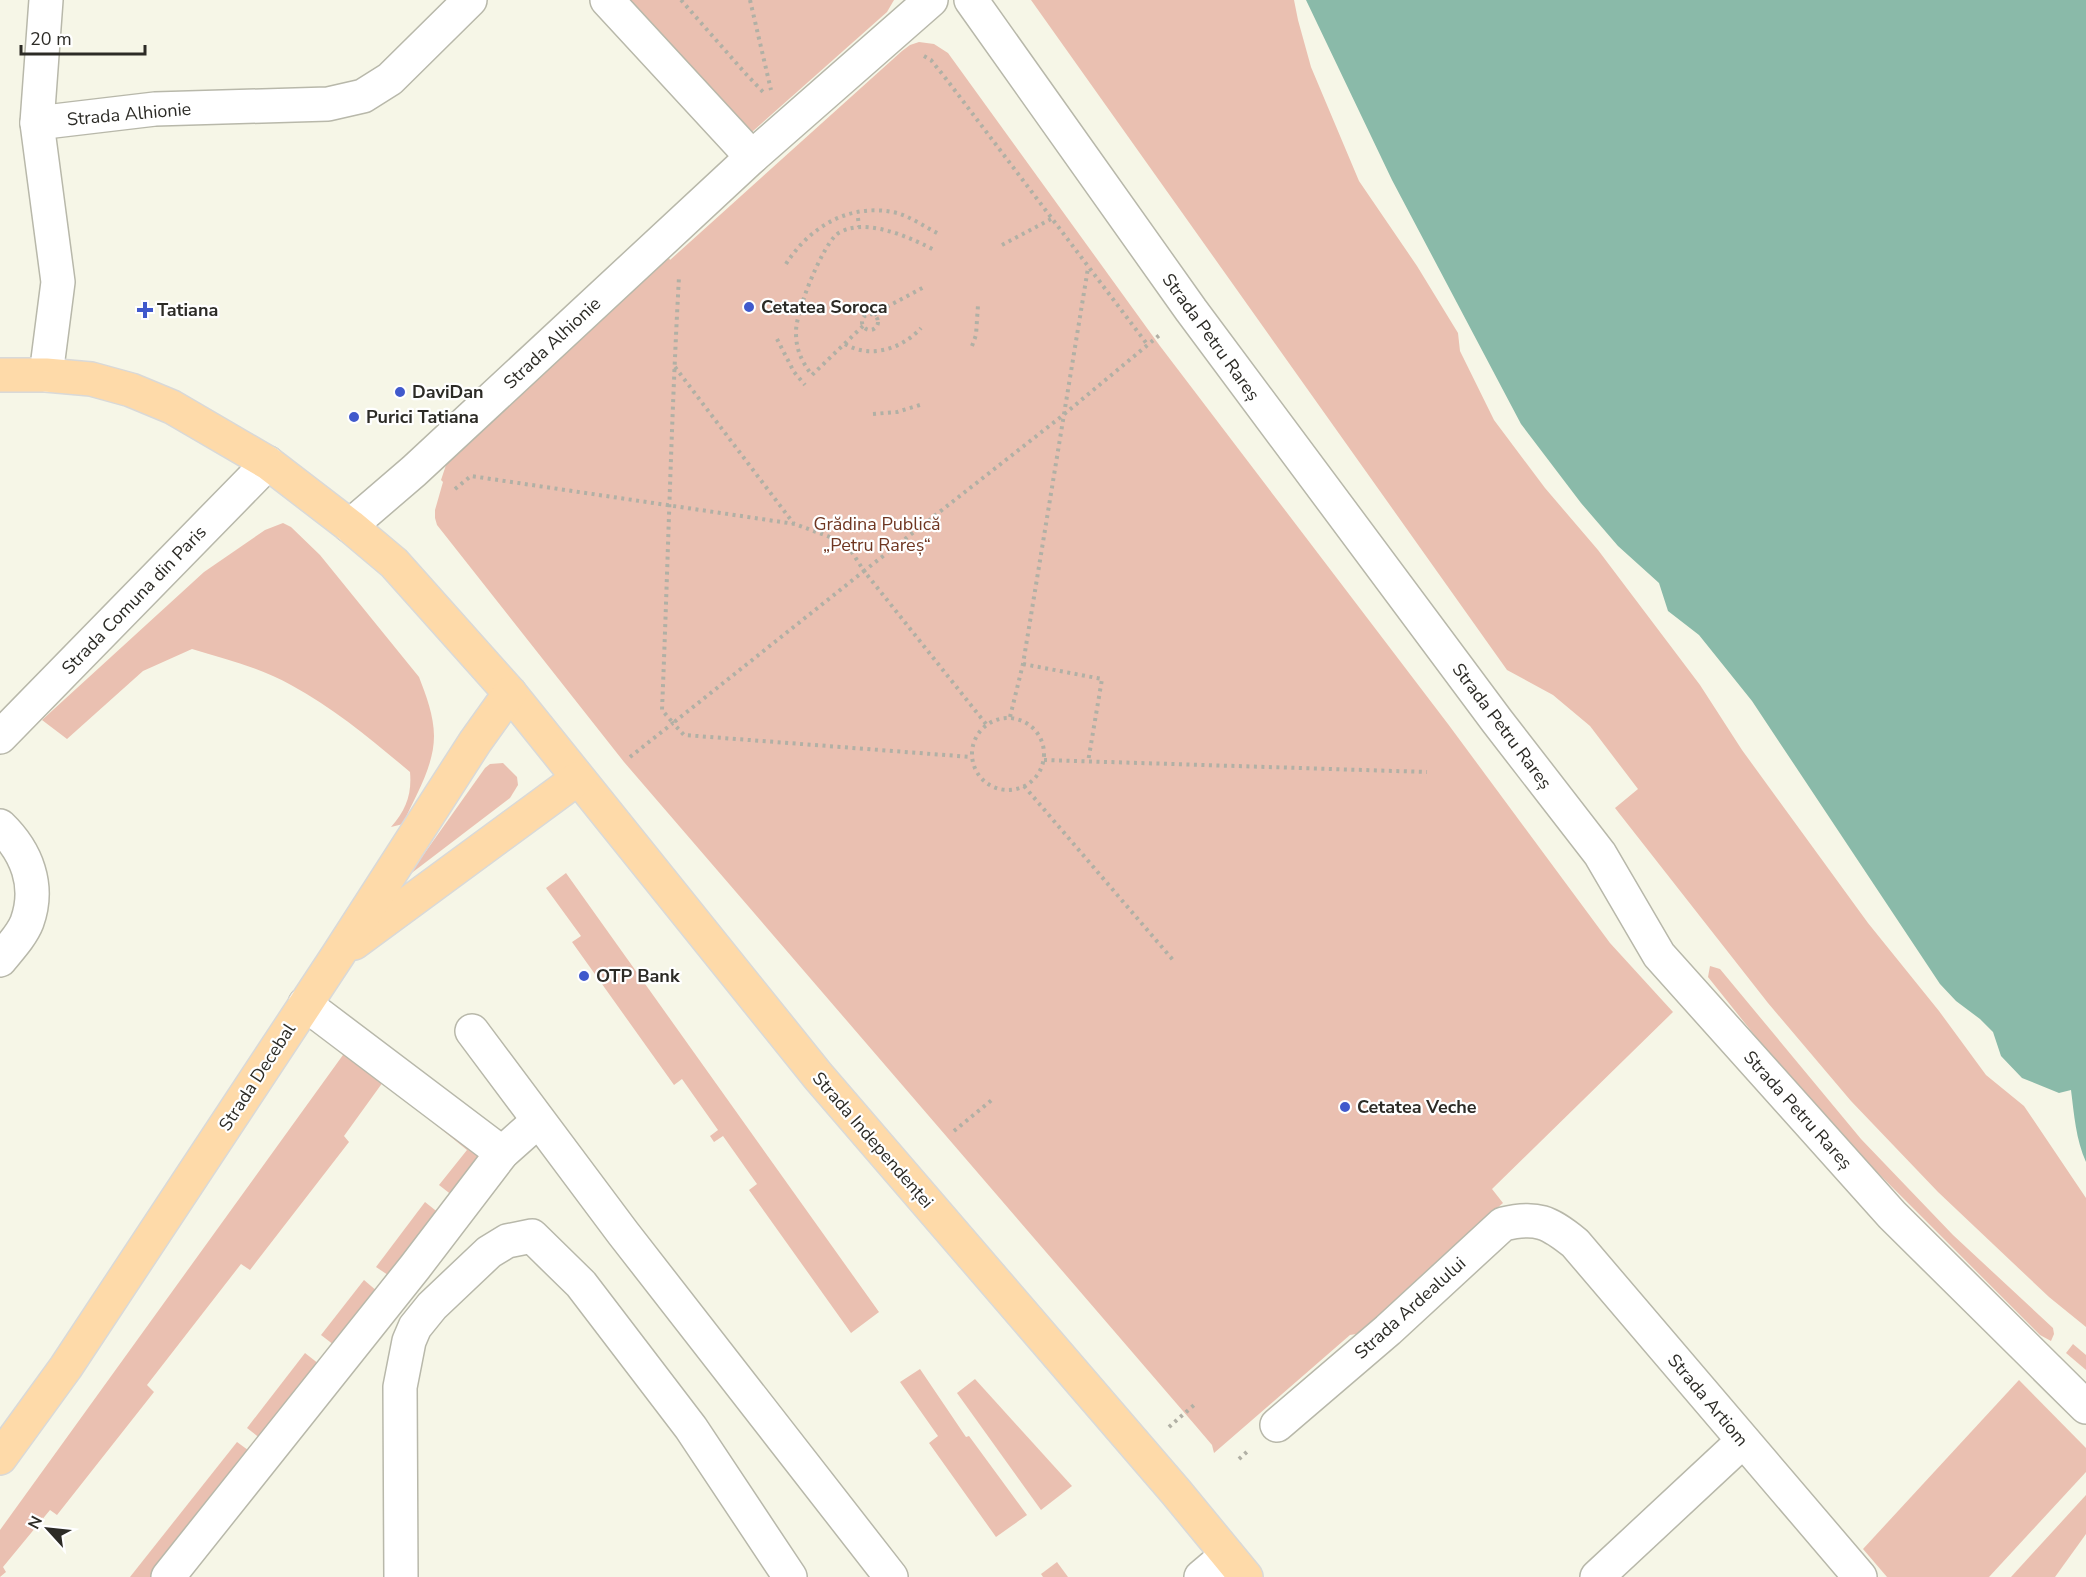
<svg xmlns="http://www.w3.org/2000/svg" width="2086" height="1577" font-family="'Nunito Sans',sans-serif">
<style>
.green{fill:#eac0b1}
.water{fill:#8abaa9}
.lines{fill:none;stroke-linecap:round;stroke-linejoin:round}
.minor-casing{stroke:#b8b8aa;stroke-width:36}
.major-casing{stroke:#d9d9d8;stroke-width:36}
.path{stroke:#b1b0a5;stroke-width:4;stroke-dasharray:3 4.5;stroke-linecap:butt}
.minor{stroke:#fff;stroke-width:33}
.major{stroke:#fedaa9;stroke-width:33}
.poi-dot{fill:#4059cc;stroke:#fff;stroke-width:2}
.labels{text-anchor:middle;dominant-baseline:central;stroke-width:4.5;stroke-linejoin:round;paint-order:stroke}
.street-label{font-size:18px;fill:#2c2b26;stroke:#fff}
.poi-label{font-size:18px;font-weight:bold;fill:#2c2b26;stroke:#fff;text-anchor:start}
.park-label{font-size:18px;fill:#6f3621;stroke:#fff}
</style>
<rect width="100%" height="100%" fill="#f6f6e7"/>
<!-- green -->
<g class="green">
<path d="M618,0H894L887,12L743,140Z"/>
<path d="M1031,0H1294L1298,20L1311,67L1359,181L1417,266L1458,333L1460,351L1494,420L1545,488L1598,550L1700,685L1742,750L1868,923L1939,1011L1986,1075L2024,1106L2086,1198V1327L2049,1297L1938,1192L1851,1101L1768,1003L1615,808L1638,789L1590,726L1553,695L1507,670Z"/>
<path d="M919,42L934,44L948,53L1160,346L1448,724L1610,943L1673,1012L1492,1189L1503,1203L1467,1234L1397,1303L1356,1334L1350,1335L1214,1453L1212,1445L1195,1425L624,762L437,525L435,518V510L443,482L441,480L447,462L669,258L670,260L902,51L910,45Z"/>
<path d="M283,523L291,527L320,555L419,677C426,695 434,716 434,736C434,767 415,796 403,824L391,827C406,810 412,794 410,772C372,740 335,709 291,685C261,668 225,659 192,649L143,671L67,739L42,720L204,572L265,530Z"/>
<path d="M503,763L517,777L518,785L510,798L409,875L485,768L490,764Z"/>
<path d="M566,873L879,1312L851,1333L749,1190L757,1184L723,1136L714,1142L710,1136L718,1130L682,1079L674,1085L572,942L581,936L546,888Z"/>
<path d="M1710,966L1720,969L1861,1139L1953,1235L2053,1328L2054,1334L2051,1341L2040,1335L1851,1146L1764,1047L1708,977Z"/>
<path d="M348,1048L481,1156L453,1196L439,1185L467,1150L383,1082L344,1136L349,1142L250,1270L241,1264L147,1385L154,1392L57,1515L50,1510L3,1567L6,1572L0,1577V1530Z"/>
<path d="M425,1202L440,1214L391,1277L376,1267Z"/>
<path d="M364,1280L378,1292L334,1345L321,1335Z"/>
<path d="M2073,1344L2086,1355V1370L2066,1353Z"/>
<path d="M305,1353L319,1364L261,1439L247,1428Z"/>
<path d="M920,1369L966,1437L969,1436L1027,1515L996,1537L929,1443L938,1436L900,1382Z"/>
<path d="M975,1379L1072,1486L1041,1510L957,1393Z"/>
<path d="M2019,1380L2086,1448V1472L1989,1577H1887L1863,1549Z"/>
<path d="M237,1442L252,1453L153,1577H130Z"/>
<path d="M2086,1495V1534L2055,1577H2011Z"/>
<path d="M1057,1562L1068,1577H1043L1041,1574Z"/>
</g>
<!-- water -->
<path class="water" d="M1306,0H2086V1162C2076,1140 2074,1114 2071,1090L2059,1093L2022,1078L2001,1056L1993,1032L1980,1019L1956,1001L1940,984L1752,701L1699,635L1668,611L1659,583L1618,546L1581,503L1521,424L1392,180Z"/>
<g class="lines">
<defs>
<g id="minor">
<path d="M607,0L752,157"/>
<path d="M971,0L1191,310L1497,721L1600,854L1659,955L1892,1215L2086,1407"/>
<path d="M37,123L155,109L328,104L363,96L390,79L470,0"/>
<path d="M46,375L58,282L37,123L46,0"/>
<path d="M350,526L414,471L752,157L931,0"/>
<path d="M0,737L268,463"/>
<path d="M0,826C27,852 40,886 27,922C22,935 9,949 0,960"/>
<path d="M305,1004L502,1153"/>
<path d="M472,1031L623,1233L891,1577"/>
<path d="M1277,1425L1388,1330L1503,1224C1537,1216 1549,1222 1575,1243L1860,1577"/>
<path d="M168,1577L415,1267L502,1153L538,1121"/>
<path d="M401,1577L400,1387L409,1341L415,1327L432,1306L489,1252L507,1241L532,1236L581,1284L691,1428L790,1577"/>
<path d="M1201,1577L1227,1555"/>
<path d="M1597,1577L1743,1441"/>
</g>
<g id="major">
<path d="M0,375H46L91,379L131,390L172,407L268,463L350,526L394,563L510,693L818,1076L1176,1492L1246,1577"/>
<path d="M354,943L577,779"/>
<path d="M0,1458L66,1367L338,955L475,742L510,693"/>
</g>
</defs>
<!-- minor casing -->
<use href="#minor" class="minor-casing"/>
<!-- major casing -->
<use href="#major" class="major-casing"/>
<!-- path -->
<g class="path">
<path d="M681,0L745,73L765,94"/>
<path d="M750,0L771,90"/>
<path d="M924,56L931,60L947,80L1147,344"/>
<path d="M858,218L859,227"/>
<path d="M1002,245L1051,219"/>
<path d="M786,264C810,226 851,202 897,213C911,217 925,227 939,234"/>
<path d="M779,305L799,313"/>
<circle cx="870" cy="322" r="8"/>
<path d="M874,315L881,310L926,286"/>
<path d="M863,326L812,375C802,362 796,350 796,333C795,313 821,249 836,235C838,233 844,230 848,229C874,221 914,239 936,251"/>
<path d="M777,339L794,372L805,385"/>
<path d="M845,344C870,359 902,349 921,328"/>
<path d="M972,346L976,335L978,305"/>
<path d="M675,367L794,524"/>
<path d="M873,414L897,412L923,404"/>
<path d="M455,489L471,476L795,524L846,543L864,571L673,723L662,710C668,566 671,421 679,277"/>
<path d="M1023,664L1102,679L1088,762"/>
<path d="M1010,717L1023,664L1088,268"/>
<circle cx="1008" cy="754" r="36"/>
<path d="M986,724L864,571L1062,416L1162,333"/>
<path d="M630,757L673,723L684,735L971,757"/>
<path d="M1044,760L1427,772"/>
<path d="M1024,786L1173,960"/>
<path d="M954,1131L993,1099"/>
<path d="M1169,1427L1194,1405"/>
<path d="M1239,1459L1250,1449"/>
</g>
<!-- minor -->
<use href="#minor" class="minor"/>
<!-- major -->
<use href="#major" class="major"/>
</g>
<!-- markers -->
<g class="poi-dot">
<circle cx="749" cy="307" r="6"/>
<path d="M142 301h6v6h6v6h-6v6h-6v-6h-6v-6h6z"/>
<circle cx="400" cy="392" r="6"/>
<circle cx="354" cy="417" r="6"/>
<circle cx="584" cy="976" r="6"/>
<circle cx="1345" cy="1107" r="6"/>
</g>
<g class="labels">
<!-- street labels -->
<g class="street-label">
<text transform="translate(129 114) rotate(-5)">Strada Alhionie</text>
<text transform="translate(1211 337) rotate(54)">Strada Petru Rareș</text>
<text transform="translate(552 343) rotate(-43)">Strada Alhionie</text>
<text transform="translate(134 600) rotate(-46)">Strada Comuna din Paris</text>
<text transform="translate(1502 726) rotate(53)">Strada Petru Rareș</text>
<text transform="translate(257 1077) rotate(-57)">Strada Decebal</text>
<text transform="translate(1798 1110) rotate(48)">Strada Petru Rareș</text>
<text transform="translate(873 1140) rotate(49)">Strada Independenței</text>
<text transform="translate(1410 1308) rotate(-42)">Strada Ardealului</text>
<text transform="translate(1708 1400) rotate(50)">Strada Artiom</text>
</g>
<!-- poi labels -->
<g class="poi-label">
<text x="761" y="307">Cetatea Soroca</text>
<text x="157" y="310">Tatiana</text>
<text x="412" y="392">DaviDan</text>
<text x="366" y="417">Purici Tatiana</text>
<text x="596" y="976">OTP Bank</text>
<text x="1357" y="1107">Cetatea Veche</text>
</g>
<!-- park labels -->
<g class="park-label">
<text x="877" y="524">Grădina Publică<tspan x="877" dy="21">„Petru Rareș“</tspan></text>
</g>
</g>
<!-- north arrow -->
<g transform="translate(48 1529) rotate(297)" stroke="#ffffff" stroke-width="4.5" paint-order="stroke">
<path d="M0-4.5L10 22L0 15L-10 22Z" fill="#2c2b26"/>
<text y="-9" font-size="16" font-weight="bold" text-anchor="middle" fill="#2c2b26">N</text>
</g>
<!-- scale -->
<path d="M21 45v9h124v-9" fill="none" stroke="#2c2b26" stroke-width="3"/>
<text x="30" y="45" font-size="18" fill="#2c2b26" stroke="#ffffff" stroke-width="4.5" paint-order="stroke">20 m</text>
</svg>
